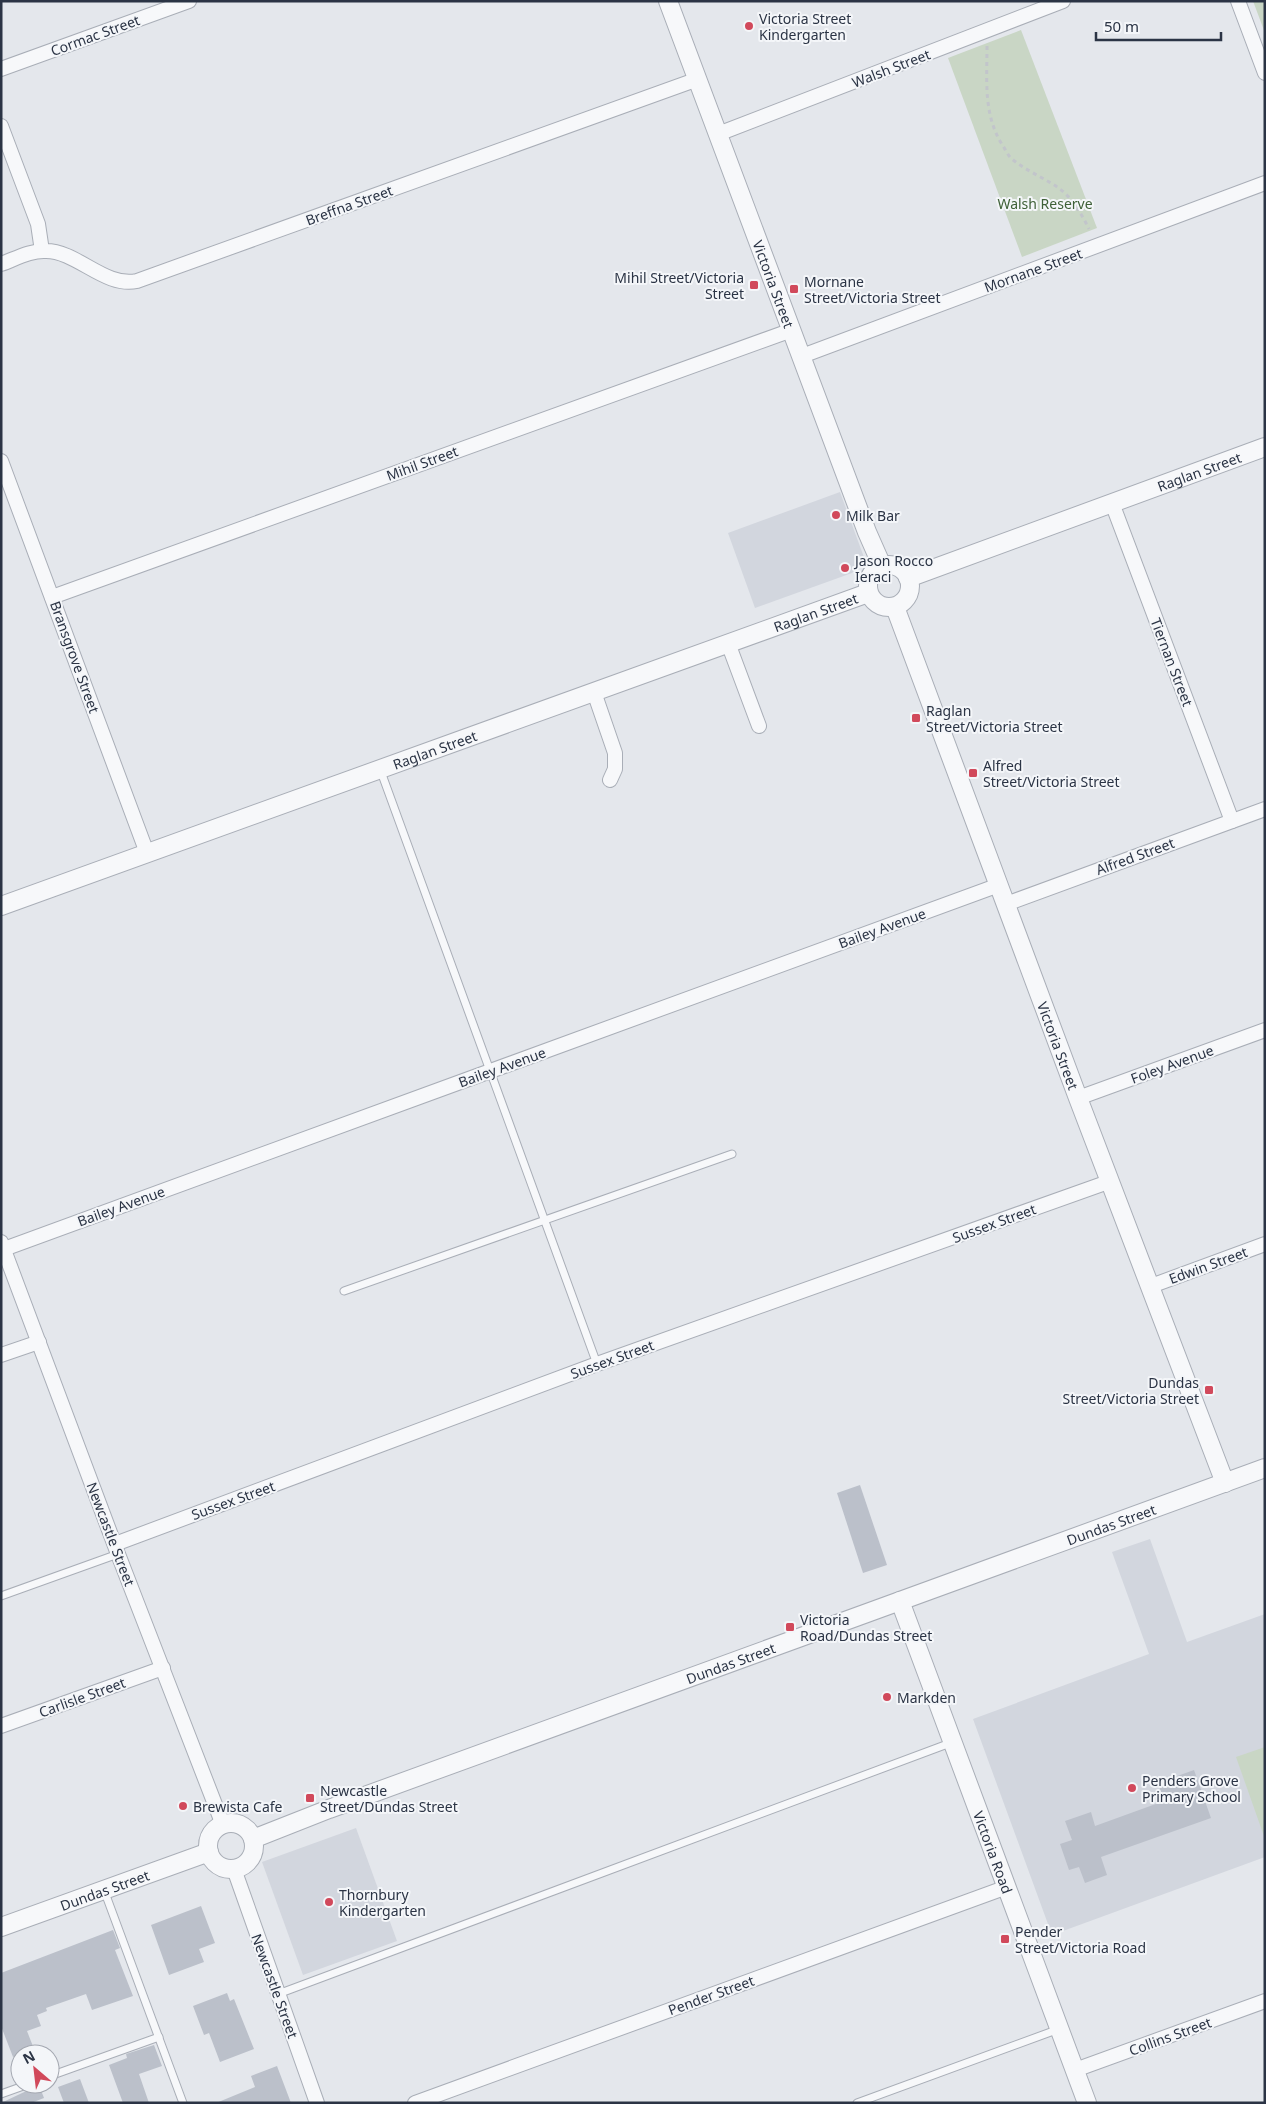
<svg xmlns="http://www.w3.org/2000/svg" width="1266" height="2104" font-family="'Noto Sans',sans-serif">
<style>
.built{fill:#d2d6de}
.green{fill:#c9d6c5}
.building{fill:#bbc0ca}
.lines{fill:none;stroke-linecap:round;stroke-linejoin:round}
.service-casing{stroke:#a9aeb7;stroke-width:9}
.minor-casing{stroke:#a9aeb7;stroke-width:16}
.tertiary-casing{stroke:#a9aeb7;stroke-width:20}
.path{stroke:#c2c5cb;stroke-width:3;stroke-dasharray:4 4;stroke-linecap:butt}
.service{stroke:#f7f8fa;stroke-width:7}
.minor{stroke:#f7f8fa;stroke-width:14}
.tertiary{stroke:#f7f8fa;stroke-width:18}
.poi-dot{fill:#d1495b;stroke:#f4f6f9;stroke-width:2}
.labels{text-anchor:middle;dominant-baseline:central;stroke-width:4;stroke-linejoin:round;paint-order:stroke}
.poi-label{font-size:14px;fill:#2b3445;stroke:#f4f6f9;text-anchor:start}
.street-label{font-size:14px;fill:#2b3445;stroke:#f4f6f9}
.park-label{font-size:14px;fill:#3f6138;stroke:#f4f6f9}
</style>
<rect width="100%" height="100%" fill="#e4e7ec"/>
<!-- built -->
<g class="built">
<path d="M840,492L865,560L852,573L755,608L728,533Z"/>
<path d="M1150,1539L1187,1642L1265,1614V1857L1052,1935L973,1719L1149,1654L1112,1552Z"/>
<path d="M356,1828L397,1941L303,1975L262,1862Z"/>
</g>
<!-- green -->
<g class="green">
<path d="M1253,1H1265V33Z"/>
<path d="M1021,30L1097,228L1022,257L948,58Z"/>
<path d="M1265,1747V1839L1236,1757Z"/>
</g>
<!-- building -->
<g class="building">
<path d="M860,1485L887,1565L863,1573L837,1493Z"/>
<path d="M1194,1770L1211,1818L1101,1857L1107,1875L1085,1883L1079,1867L1069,1870L1060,1844L1072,1840L1065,1821L1091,1812L1095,1826L1164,1801L1158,1783Z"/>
<path d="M201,1906L215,1943L199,1949L204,1962L169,1975L151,1925Z"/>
<path d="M113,1930L120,1948L115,1950L133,1996L92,2010L86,1994L46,2008L47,2011L37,2015L41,2026L27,2031L34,2049L13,2057L1,2026V1973Z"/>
<path d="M227,1993L230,2001L234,1999L254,2049L220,2062L209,2033L204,2035L193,2006Z"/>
<path d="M154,2045L162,2066L139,2074L149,2103H123L109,2065L127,2058L126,2054Z"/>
<path d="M277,2066L291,2103H216L255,2087L251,2076Z"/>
<path d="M80,2079L89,2103H64L58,2087Z"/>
<path d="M39,2085L44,2098L31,2103H1Z"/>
</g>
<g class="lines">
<defs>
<g id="service">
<path d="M380,769L597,1364"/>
<path d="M344,1291L732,1154"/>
<path d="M1,1596L118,1554"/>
<path d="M104,1890L183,2103"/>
<path d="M278,1994L953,1742"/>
<path d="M50,2076L159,2037"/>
<path d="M1,2094L29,2084"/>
<path d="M857,2103L1059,2029"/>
</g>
<g id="minor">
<path d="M1238,1L1265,73"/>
<path d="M1,69L189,1"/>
<path d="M1,126L38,224L42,251"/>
<path d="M718,134L1063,1"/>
<path d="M1,264C15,259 31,250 46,251C77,251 105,288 137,281L698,79"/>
<path d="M802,356L1265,183"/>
<path d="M1,461L147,853"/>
<path d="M1112,503L1232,821"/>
<path d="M52,597L792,330"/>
<path d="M728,643L759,726"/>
<path d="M594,692L615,753V769L610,780"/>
<path d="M1006,904L1265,809"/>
<path d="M1078,1098L1265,1030"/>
<path d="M1,1242L118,1554L223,1825"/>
<path d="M4,1249L999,885"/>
<path d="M1151,1286L1265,1244"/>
<path d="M1,1355L39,1342"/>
<path d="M115,1544L597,1364L1111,1181"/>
<path d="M1,1726L163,1668"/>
<path d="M234,1869L317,2103"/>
<path d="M1075,2070L1265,2001"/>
<path d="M415,2103L1007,1887"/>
</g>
<g id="tertiary">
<path id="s1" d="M668,1L867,532L882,566"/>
<circle cx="889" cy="586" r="21"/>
<path id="s2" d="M908,578L1265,447"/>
<path id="s3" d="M895,607L1078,1098L1225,1483"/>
<path id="s4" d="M1,906L868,593"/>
<path id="s5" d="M900,1601L1087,2103"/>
<circle cx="231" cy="1846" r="23"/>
<path id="s6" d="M253,1839L329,1809L1265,1468"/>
<path id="s7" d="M1,1927L209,1852"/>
</g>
</defs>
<!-- service casing -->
<use href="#service" class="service-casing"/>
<!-- minor casing -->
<use href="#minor" class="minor-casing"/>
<!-- tertiary casing -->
<use href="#tertiary" class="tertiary-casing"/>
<!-- path -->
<path class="path" d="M987,46C987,81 983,115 1003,146C1006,150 1008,156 1012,159C1026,171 1045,178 1060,189C1073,199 1082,215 1089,229"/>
<!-- service -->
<use href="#service" class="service"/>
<!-- minor -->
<use href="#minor" class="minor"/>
<!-- tertiary -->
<use href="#tertiary" class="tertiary"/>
</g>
<!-- markers -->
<g class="poi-dot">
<circle cx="749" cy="26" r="5"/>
<rect x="749" y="280" width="10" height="10" rx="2.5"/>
<rect x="789" y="284" width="10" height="10" rx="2.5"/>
<circle cx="836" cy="515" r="5"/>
<circle cx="845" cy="568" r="5"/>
<rect x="911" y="713" width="10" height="10" rx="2.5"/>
<rect x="968" y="768" width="10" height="10" rx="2.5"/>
<rect x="1204" y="1385" width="10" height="10" rx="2.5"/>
<rect x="785" y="1622" width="10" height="10" rx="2.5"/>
<circle cx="887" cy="1697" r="5"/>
<circle cx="1132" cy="1788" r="5"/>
<rect x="305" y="1793" width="10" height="10" rx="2.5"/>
<circle cx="183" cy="1806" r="5"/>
<circle cx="329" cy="1902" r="5"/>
<rect x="1000" y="1934" width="10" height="10" rx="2.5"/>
</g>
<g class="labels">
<!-- poi labels -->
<g class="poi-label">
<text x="759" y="18">Victoria Street<tspan x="759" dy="16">Kindergarten</tspan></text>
<text x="744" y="277" text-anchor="end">Mihil Street/Victoria<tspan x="744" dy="16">Street</tspan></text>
<text x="804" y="281">Mornane<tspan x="804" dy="16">Street/Victoria Street</tspan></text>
<text x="846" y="515">Milk Bar</text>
<text x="855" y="560">Jason Rocco<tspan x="855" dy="16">Ieraci</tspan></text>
<text x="926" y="710">Raglan<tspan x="926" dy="16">Street/Victoria Street</tspan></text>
<text x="983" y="765">Alfred<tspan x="983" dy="16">Street/Victoria Street</tspan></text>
<text x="1199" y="1382" text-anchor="end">Dundas<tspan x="1199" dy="16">Street/Victoria Street</tspan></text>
<text x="800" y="1619">Victoria<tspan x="800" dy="16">Road/Dundas Street</tspan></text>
<text x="897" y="1697">Markden</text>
<text x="1142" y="1780">Penders Grove<tspan x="1142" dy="16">Primary School</tspan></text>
<text x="320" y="1790">Newcastle<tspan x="320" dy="16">Street/Dundas Street</tspan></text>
<text x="193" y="1806">Brewista Cafe</text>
<text x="339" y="1894">Thornbury<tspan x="339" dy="16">Kindergarten</tspan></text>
<text x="1015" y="1931">Pender<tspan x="1015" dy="16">Street/Victoria Road</tspan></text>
</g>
<!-- street labels -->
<g class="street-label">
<text transform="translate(95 35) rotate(-20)">Cormac Street</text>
<text transform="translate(891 68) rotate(-21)">Walsh Street</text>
<text transform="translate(349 205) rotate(-20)">Breffna Street</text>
<text transform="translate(1033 270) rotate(-20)">Mornane Street</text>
<text stroke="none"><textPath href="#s1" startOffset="302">Victoria Street</textPath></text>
<text transform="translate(422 463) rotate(-20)">Mihil Street</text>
<text stroke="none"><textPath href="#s2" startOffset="310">Raglan Street</textPath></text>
<text stroke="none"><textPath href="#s4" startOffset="866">Raglan Street</textPath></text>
<text transform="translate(75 657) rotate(70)">Bransgrove Street</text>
<text transform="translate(1172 662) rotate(69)">Tiernan Street</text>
<text stroke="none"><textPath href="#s4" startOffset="461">Raglan Street</textPath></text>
<text transform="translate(1135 856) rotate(-20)">Alfred Street</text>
<text transform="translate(882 928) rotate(-20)">Bailey Avenue</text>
<text stroke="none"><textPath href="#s3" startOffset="468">Victoria Street</textPath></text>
<text transform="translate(1172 1064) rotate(-20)">Foley Avenue</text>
<text transform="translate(502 1067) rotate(-20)">Bailey Avenue</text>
<text transform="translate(121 1206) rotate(-20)">Bailey Avenue</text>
<text transform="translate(994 1223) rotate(-20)">Sussex Street</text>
<text transform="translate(1208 1265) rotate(-20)">Edwin Street</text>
<text transform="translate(612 1359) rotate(-20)">Sussex Street</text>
<text transform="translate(233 1500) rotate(-20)">Sussex Street</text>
<text stroke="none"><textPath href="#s6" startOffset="914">Dundas Street</textPath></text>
<text transform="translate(111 1534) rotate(69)">Newcastle Street</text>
<text stroke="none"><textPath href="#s6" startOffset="509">Dundas Street</textPath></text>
<text transform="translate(82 1697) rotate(-20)">Carlisle Street</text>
<text stroke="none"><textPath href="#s5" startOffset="268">Victoria Road</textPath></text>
<text stroke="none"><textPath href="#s7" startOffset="110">Dundas Street</textPath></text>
<text transform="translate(275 1986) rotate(70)">Newcastle Street</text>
<text transform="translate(711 1995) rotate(-20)">Pender Street</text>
<text transform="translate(1170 2036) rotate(-20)">Collins Street</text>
</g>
<!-- park labels -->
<g class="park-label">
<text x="1045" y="203">Walsh Reserve</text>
</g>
</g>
<!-- border -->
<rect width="1266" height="2104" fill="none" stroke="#2b3445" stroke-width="5"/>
<!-- north arrow -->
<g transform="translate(35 2069) rotate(332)"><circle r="24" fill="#f4f6f9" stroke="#a4a8b1"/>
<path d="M0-4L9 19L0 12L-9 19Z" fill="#d1495b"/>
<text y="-8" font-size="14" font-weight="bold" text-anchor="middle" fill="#2b3445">N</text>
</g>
<!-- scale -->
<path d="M1096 32v8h125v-8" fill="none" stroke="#2b3445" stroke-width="2.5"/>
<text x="1104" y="32" font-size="15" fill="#2b3445" stroke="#f4f6f9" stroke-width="4" paint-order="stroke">50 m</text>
</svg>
